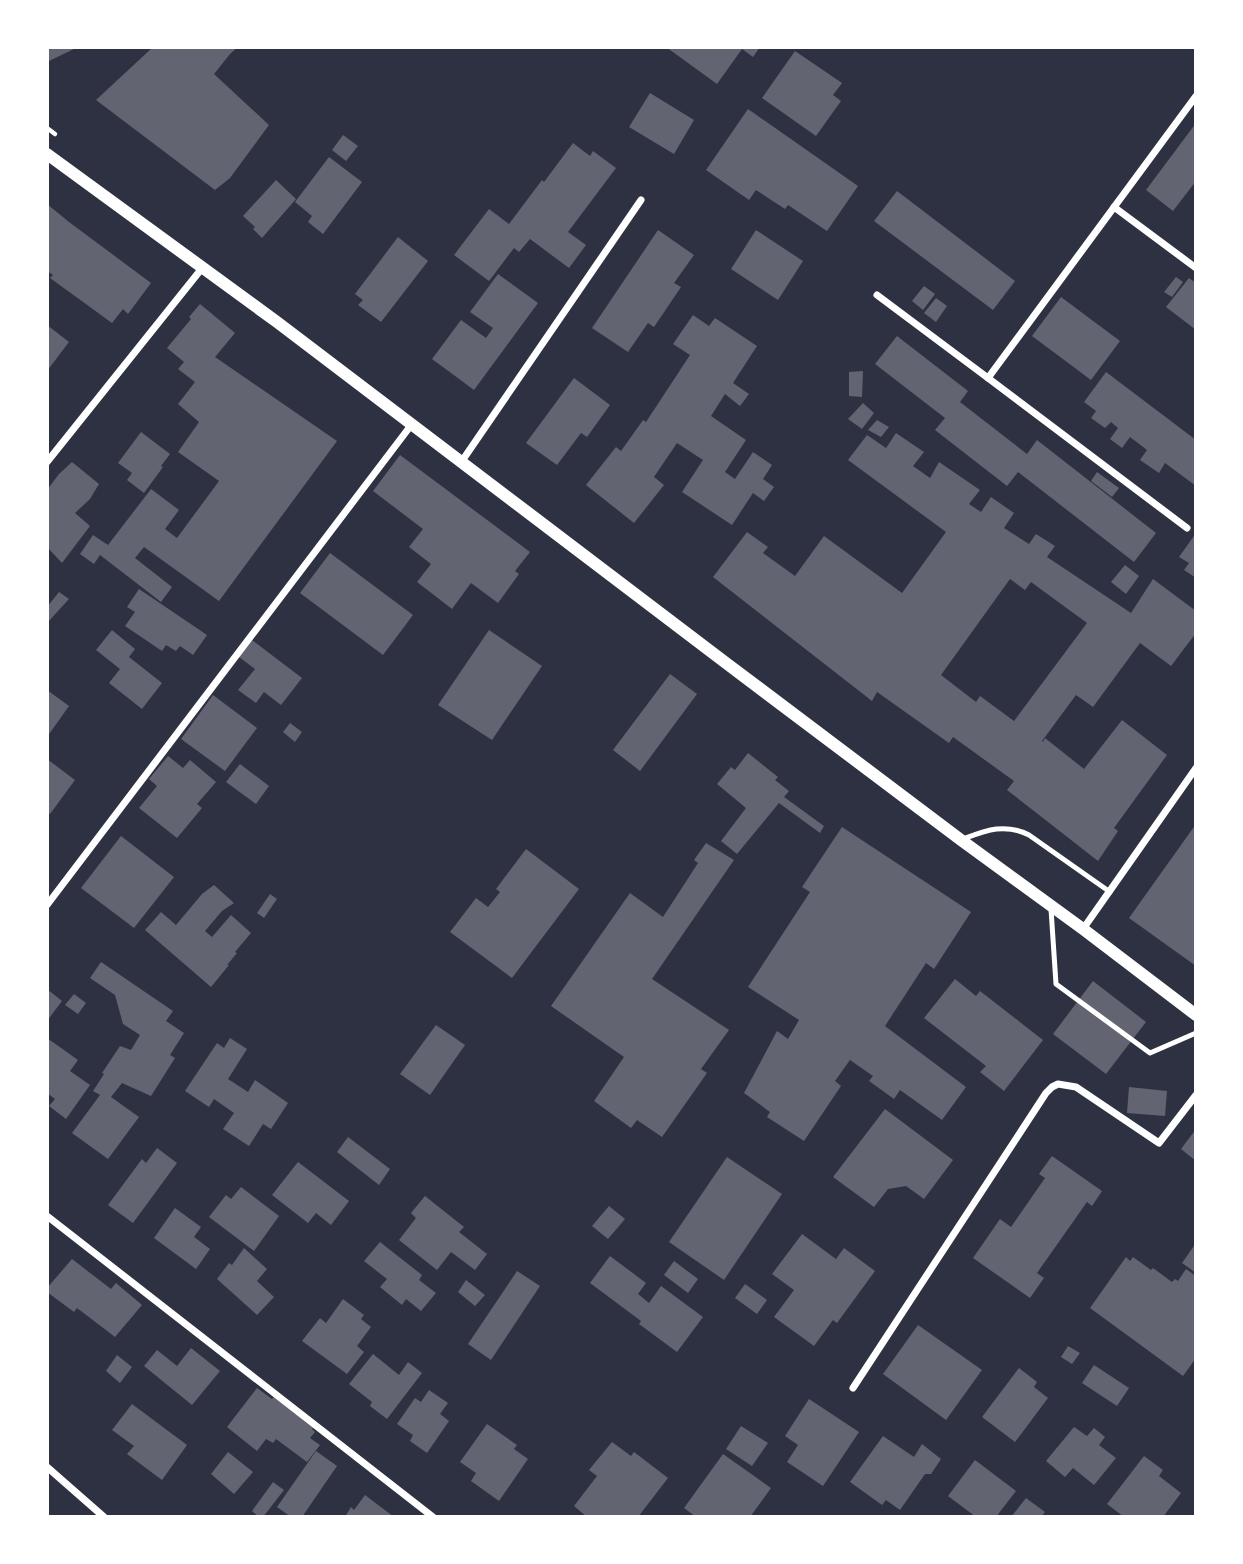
<svg xmlns="http://www.w3.org/2000/svg" width="1243" height="1564" font-family="'Work Sans',sans-serif">
<style>
.building{fill:#626471;fill-rule:evenodd}
.lines{fill:none;stroke-linecap:round;stroke-linejoin:round}
.path{stroke:#fff;stroke-width:4.5}
.service{stroke:#fff;stroke-width:5}
.minor{stroke:#fff;stroke-width:7}
.tertiary{stroke:#fff;stroke-width:12}
</style>
<rect width="100%" height="100%" fill="#2d3142"/>
<!-- building -->
<g class="building">
<path d="M47,47H78L47,62Z"/>
<path d="M153,47H238L230,54L214,74L269,125L230,178L215,190L96,100Z"/>
<path d="M666,47H760L753,57L742,49L717,84Z"/>
<path d="M795,51L842,83L833,95L841,101L816,136L762,98Z"/>
<path d="M650,93L694,120L674,154L629,127Z"/>
<path d="M748,109L858,186L827,231L788,205L785,209L756,190L749,200L706,170Z"/>
<path d="M1196,123V181L1173,211L1146,190Z"/>
<path d="M343,135L358,146L346,161L332,150Z"/>
<path d="M573,143L590,156L593,151L616,168L568,232L586,245L569,268L530,239L519,252L514,248L489,281L454,255L489,209L509,224L542,180L544,182Z"/>
<path d="M329,157L362,182L323,234L308,222L312,216L295,202Z"/>
<path d="M276,180L296,199L262,238L253,229L255,227L243,216Z"/>
<path d="M897,191L1015,281L993,310L874,221Z"/>
<path d="M47,204L69,222L151,283L128,314L123,309L112,323L50,278L53,275L47,271Z"/>
<path d="M658,230L694,255L674,283L681,287L654,327L648,323L628,352L592,328Z"/>
<path d="M756,230L803,261L778,300L731,269Z"/>
<path d="M398,237L428,261L381,322L358,305L363,300L355,294Z"/>
<path d="M498,274L538,303L474,390L432,359L461,320L486,338L493,328L470,312Z"/>
<path d="M1176,277L1183,282L1172,297L1164,292Z"/>
<path d="M1189,278L1196,283V330L1166,307Z"/>
<path d="M924,286L935,294L923,310L912,301Z"/>
<path d="M1061,297L1120,341L1091,380L1032,336Z"/>
<path d="M936,298L947,306L936,322L924,313Z"/>
<path d="M200,304L235,333L215,357L337,441L219,601L144,547L135,558L172,587L161,602L100,555L94,564L80,554L93,535L108,545L151,489L179,510L165,529L177,538L219,481L178,452L199,422L178,404L195,382L178,369L184,362L167,348L191,319L189,317Z"/>
<path d="M693,315L709,326L715,318L757,346L733,383L749,394L740,406L725,394L711,416L746,440L725,472L735,479L753,452L772,465L763,479L774,487L764,501L753,493L732,525L682,492L703,460L677,443L654,477L664,485L634,523L586,485L616,447L621,451L643,420L646,422L690,355L673,344Z"/>
<path d="M47,325L69,342L47,371Z"/>
<path d="M897,336L968,391L960,402L1027,454L1037,440L1156,533L1134,562L1018,472L1007,486L935,430L945,418L875,364Z"/>
<path d="M863,371L862,397L849,396V372Z"/>
<path d="M1106,372L1196,440V486L1165,463L1159,473L1140,460L1147,450L1130,437L1122,448L1110,439L1118,428L1111,422L1105,428L1091,418L1096,411L1084,402Z"/>
<path d="M574,378L610,405L587,437L581,433L557,465L526,443Z"/>
<path d="M863,403L874,413L862,429L848,419Z"/>
<path d="M877,420L889,427L881,437L868,430Z"/>
<path d="M141,432L170,454L161,466L163,467L144,493L127,480L132,473L118,463Z"/>
<path d="M896,433L924,452L913,466L930,478L939,462L980,490L969,504L981,512L991,497L1014,513L1004,528L1029,544L1036,534L1055,546L1047,557L1131,613L1153,579L1196,611V633L1171,666L1140,643L1093,707L1076,695L1042,741L1043,742L1045,738L1084,769L1122,720L1167,755L1114,828L1118,831L1098,861L1007,790L1014,781L953,737L949,743L877,692L872,701L713,577L747,532L768,547L763,553L795,576L824,536L902,593L946,532L848,460L867,435L886,448ZM1010,579L1025,590L1031,582L1087,623L1014,721L980,696L976,702L941,675Z"/>
<path d="M400,455L530,552L515,571L519,574L498,603L471,583L452,609L417,582L431,564L409,547L423,529L373,491Z"/>
<path d="M72,462L99,484L90,499L75,513L90,526L62,563L47,547V490L59,474Z"/>
<path d="M1097,472L1119,488L1112,497L1091,481Z"/>
<path d="M1196,533V578L1184,570L1189,563L1179,557Z"/>
<path d="M330,553L413,615L383,655L300,593Z"/>
<path d="M1125,565L1139,576L1126,594L1111,582Z"/>
<path d="M139,589L207,635L193,655L180,646L176,651L166,645L162,651L125,626L135,612L127,607Z"/>
<path d="M59,592L69,599L47,623V607Z"/>
<path d="M112,630L135,649L129,657L162,683L142,709L109,683L120,669L96,650Z"/>
<path d="M489,630L542,666L492,740L438,705Z"/>
<path d="M252,640L302,678L281,705L264,692L256,703L238,690L255,669L239,657Z"/>
<path d="M670,674L697,694L640,771L613,750Z"/>
<path d="M47,690L69,706L47,737Z"/>
<path d="M213,695L257,728L225,771L181,739Z"/>
<path d="M290,723L302,732L295,742L283,732Z"/>
<path d="M748,753L778,777L775,780L789,791L784,797L824,826L820,833L779,803L737,854L721,841L746,808L717,784L731,767L735,770Z"/>
<path d="M168,756L183,768L190,760L216,782L197,804L202,808L177,838L139,808L157,786L149,779Z"/>
<path d="M47,759L75,780L50,814L47,812Z"/>
<path d="M240,764L269,786L256,804L226,782Z"/>
<path d="M1196,824V966L1129,918Z"/>
<path d="M842,827L971,912L934,969L926,963L885,1026L966,1087L942,1120L900,1090L894,1099L869,1081L873,1076L850,1060L835,1081L841,1086L804,1141L767,1117L770,1112L744,1093L777,1031L788,1039L799,1020L748,987L810,892L802,887Z"/>
<path d="M121,836L174,877L134,928L81,888Z"/>
<path d="M706,843L734,860L652,979L729,1030L701,1069L707,1073L662,1137L637,1120L631,1128L594,1101L624,1057L551,1006L630,893L663,917L698,863L694,860Z"/>
<path d="M526,849L579,889L512,978L450,932L476,898L488,907L500,892L496,889Z"/>
<path d="M214,885L234,903L222,911L205,931L212,937L231,915L251,933L235,952L237,953L227,965H229L211,987L145,930L161,912L176,925L202,894Z"/>
<path d="M270,894L277,899L264,918L257,913Z"/>
<path d="M101,962L173,1011L166,1021L184,1033L170,1055L175,1058L151,1096L122,1083L111,1097L139,1117L108,1159L72,1133L100,1095L93,1091L104,1074L102,1073L120,1046L131,1050L140,1035L123,1024L115,995L90,978Z"/>
<path d="M955,979L976,996L980,991L1043,1040L1004,1091L980,1072L986,1066L924,1018Z"/>
<path d="M1093,981L1146,1022L1106,1074L1053,1034Z"/>
<path d="M47,989L62,1001L47,1021Z"/>
<path d="M74,994L86,1003L78,1014L65,1005Z"/>
<path d="M436,1025L465,1045L430,1095L400,1074Z"/>
<path d="M47,1038L78,1060L70,1071L90,1085L66,1119L49,1106L55,1099L47,1093Z"/>
<path d="M230,1038L247,1049L228,1079L248,1092L255,1080L288,1103L271,1129L263,1124L249,1146L223,1129L234,1113L214,1099L209,1107L185,1091L217,1043L224,1048Z"/>
<path d="M1129,1087L1167,1091L1165,1116L1127,1113Z"/>
<path d="M885,1109L953,1160L924,1199L906,1186L888,1189L874,1207L833,1177Z"/>
<path d="M1196,1129V1161L1181,1149Z"/>
<path d="M348,1137L390,1169L379,1185L337,1152Z"/>
<path d="M157,1148L177,1163L133,1223L108,1205L142,1159L146,1163Z"/>
<path d="M1052,1156L1102,1191L1092,1206L1087,1202L1037,1273L1044,1278L1030,1298L973,1258L1000,1219L1011,1227L1045,1178L1039,1174Z"/>
<path d="M727,1157L782,1194L724,1280L669,1242Z"/>
<path d="M298,1162L349,1201L331,1225L316,1213L308,1223L272,1195Z"/>
<path d="M241,1187L279,1216L254,1251L209,1217L226,1195L231,1199Z"/>
<path d="M425,1196L464,1227L459,1232L487,1254L475,1270L451,1252L437,1270L399,1240L416,1218L411,1213Z"/>
<path d="M609,1206L625,1219L608,1239L592,1226Z"/>
<path d="M175,1208L201,1227L194,1237L210,1249L196,1269L154,1238Z"/>
<path d="M802,1234L836,1259L844,1248L875,1271L837,1323L833,1320L814,1346L774,1317L794,1290L772,1274Z"/>
<path d="M380,1242L422,1275L419,1280L436,1293L421,1311L406,1299L402,1305L380,1287L387,1279L364,1261Z"/>
<path d="M1196,1243V1273L1182,1263Z"/>
<path d="M244,1248L267,1269L257,1281L274,1297L257,1315L217,1279L229,1263L232,1265Z"/>
<path d="M610,1256L646,1283L638,1294L649,1303L661,1286L703,1317L677,1352L639,1324L641,1321L590,1283Z"/>
<path d="M1126,1257L1130,1261L1133,1257L1151,1270L1153,1268L1172,1282L1175,1279L1178,1281L1186,1269L1196,1276V1358L1183,1376L1090,1308Z"/>
<path d="M72,1259L111,1289L116,1283L142,1305L115,1337L77,1308L74,1312L47,1292V1288Z"/>
<path d="M674,1261L698,1279L688,1293L664,1275Z"/>
<path d="M517,1271L540,1286L491,1360L468,1344Z"/>
<path d="M466,1280L485,1295L475,1306L458,1292Z"/>
<path d="M745,1284L767,1300L757,1314L735,1298Z"/>
<path d="M343,1299L364,1315L361,1319L371,1327L357,1346L364,1352L347,1374L302,1341L320,1318L326,1323Z"/>
<path d="M918,1325L982,1370L946,1420L883,1374Z"/>
<path d="M1068,1346L1080,1353L1072,1364L1061,1357Z"/>
<path d="M191,1348L220,1371L192,1405L144,1366L157,1350L177,1366Z"/>
<path d="M373,1354L399,1375L408,1362L422,1373L387,1419L370,1406L372,1402L349,1384Z"/>
<path d="M117,1355L132,1367L120,1383L106,1371Z"/>
<path d="M1094,1365L1129,1388L1117,1406L1082,1383Z"/>
<path d="M1019,1368L1037,1382L1034,1387L1048,1398L1015,1442L982,1417Z"/>
<path d="M257,1388L272,1399L274,1397L313,1428L312,1429L315,1432L310,1438L320,1445L307,1462L276,1439L273,1443L266,1439L257,1451L227,1427Z"/>
<path d="M429,1390L448,1403L440,1414L449,1421L427,1453L410,1441L413,1435L397,1424L415,1398L421,1402Z"/>
<path d="M809,1399L859,1432L823,1486L787,1462L798,1445L785,1436Z"/>
<path d="M132,1404L187,1445L162,1480L127,1454L134,1446L112,1430Z"/>
<path d="M487,1424L517,1445L514,1449L528,1459L499,1501L471,1481L476,1473L460,1462Z"/>
<path d="M741,1426L768,1443L752,1466L726,1449Z"/>
<path d="M1074,1427L1087,1436L1094,1428L1105,1437L1099,1445L1116,1458L1094,1485L1073,1468L1065,1477L1046,1461Z"/>
<path d="M883,1436L914,1457L922,1444L941,1459L931,1474H925L900,1510L886,1500L882,1505L850,1482Z"/>
<path d="M612,1442L631,1456L634,1452L668,1478L638,1517H587L574,1506L597,1476L589,1470Z"/>
<path d="M316,1451L337,1466L302,1517H291L277,1507Z"/>
<path d="M228,1452L253,1472L234,1494L211,1474Z"/>
<path d="M723,1454L771,1488L750,1517H696L684,1508Z"/>
<path d="M1144,1456L1163,1470L1159,1476L1181,1493L1163,1517H1124L1107,1504Z"/>
<path d="M975,1460L1016,1491L996,1517H976L948,1496Z"/>
<path d="M273,1482L284,1490L263,1517H259L252,1511Z"/>
<path d="M365,1495L394,1517H345L351,1507L354,1510Z"/>
<path d="M1026,1498L1045,1512L1041,1517H1011Z"/>
</g>
<g class="lines">
<!-- path -->
<path class="path" d="M47,128L55,134"/>
<!-- service -->
<g class="service">
<path d="M963,839C987,830 1005,823 1029,835L1110,892"/>
<path d="M1051,909L1056,984L1150,1053L1196,1033"/>
</g>
<!-- minor -->
<g class="minor">
<path d="M1114,207L1196,268"/>
<path d="M877,295L988,378"/>
<path d="M462,461L641,200"/>
<path d="M47,462L203,267"/>
<path d="M1187,528L988,378L1196,96"/>
<path d="M47,905L412,424"/>
<path d="M1083,929L1196,768"/>
<path d="M47,1216L433,1517"/>
<path d="M853,1388L1046,1093L1052,1087L1058,1084L1076,1087L1159,1143L1196,1095"/>
<path d="M47,1467L104,1517"/>
</g>
<!-- tertiary -->
<path class="tertiary" d="M47,154L277,322L726,663L961,840L1083,929L1196,1015"/>
</g>
<!-- border -->
<rect width="1243" height="1564" fill="none" stroke="#ffffff" stroke-width="98"/>
</svg>
